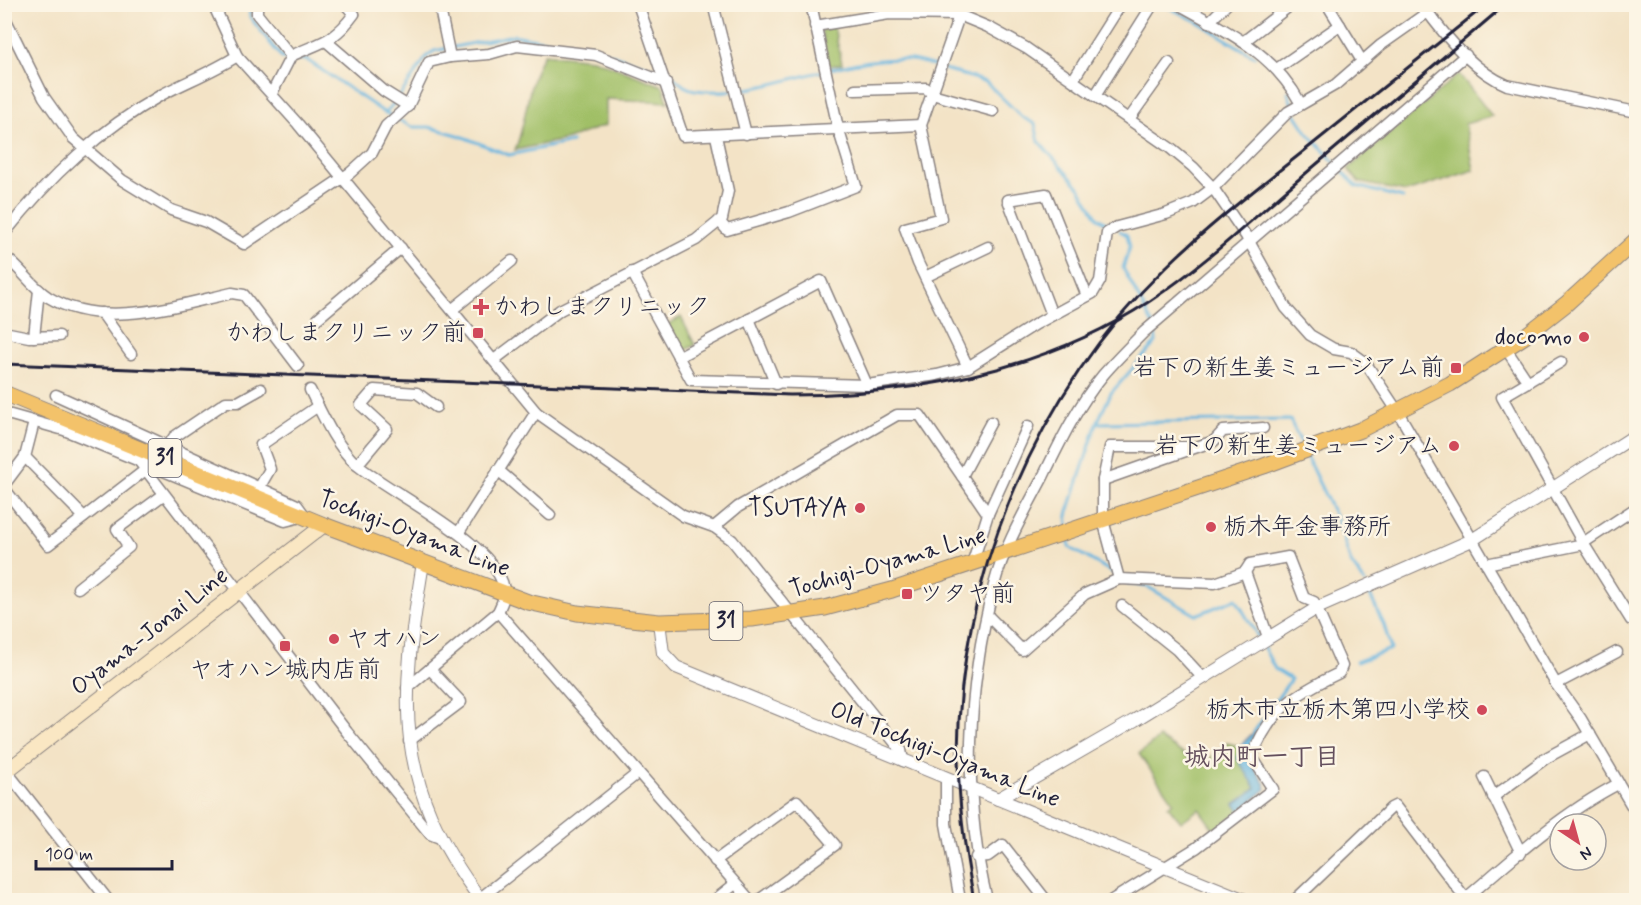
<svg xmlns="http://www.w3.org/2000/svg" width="1641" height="905" font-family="Mynerve,'Klee One',sans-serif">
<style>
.green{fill:#a0bf66;stroke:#617050;stroke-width:1.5}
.water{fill:#64b4df;stroke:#436b8d;stroke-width:1.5}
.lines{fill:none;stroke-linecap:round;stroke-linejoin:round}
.stream{stroke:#64b4df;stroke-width:3}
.minor-casing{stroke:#8a8280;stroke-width:13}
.tertiary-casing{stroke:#8a8280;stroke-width:14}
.secondary-casing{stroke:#8a8280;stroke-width:16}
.primary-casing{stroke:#8a8280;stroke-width:17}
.minor{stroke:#fff;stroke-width:10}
.tertiary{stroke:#fff;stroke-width:12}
.secondary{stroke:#fae7c3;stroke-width:14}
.primary{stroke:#f3c26a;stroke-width:15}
.rail{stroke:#22223b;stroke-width:3}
.poi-dot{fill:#d1495b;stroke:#fcf5e5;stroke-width:2}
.labels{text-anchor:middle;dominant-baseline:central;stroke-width:5;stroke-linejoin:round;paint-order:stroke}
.shield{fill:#fcf5e5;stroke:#63616e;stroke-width:1.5}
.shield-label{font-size:22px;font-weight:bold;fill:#22223b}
.poi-label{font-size:24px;fill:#22223b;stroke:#fcf5e5;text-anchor:end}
.street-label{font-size:24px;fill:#22223b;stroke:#fcf5e5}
.neighbourhood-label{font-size:26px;font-weight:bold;fill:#644f5d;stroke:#fcf5e5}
</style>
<rect width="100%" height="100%" fill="#fcf5e5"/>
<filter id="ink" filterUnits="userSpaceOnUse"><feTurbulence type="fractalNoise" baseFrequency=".0167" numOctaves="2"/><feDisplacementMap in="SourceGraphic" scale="12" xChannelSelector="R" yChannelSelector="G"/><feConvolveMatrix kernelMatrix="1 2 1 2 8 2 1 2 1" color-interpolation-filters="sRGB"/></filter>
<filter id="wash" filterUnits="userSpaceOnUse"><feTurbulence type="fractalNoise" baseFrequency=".008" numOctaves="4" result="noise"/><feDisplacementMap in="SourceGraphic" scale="24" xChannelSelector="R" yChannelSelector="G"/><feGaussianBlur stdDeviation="1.35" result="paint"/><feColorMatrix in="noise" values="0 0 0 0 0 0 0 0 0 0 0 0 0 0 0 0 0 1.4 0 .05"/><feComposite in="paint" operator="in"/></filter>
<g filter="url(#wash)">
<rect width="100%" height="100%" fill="#f3e3c6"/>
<!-- green -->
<g class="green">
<path d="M834,27L842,64L829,66L821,30Z"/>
<path d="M544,54L593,59L663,86L668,102L606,99V125L568,139L515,150C528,119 526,83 544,54Z"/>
<path d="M1459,74L1492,116L1465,124L1474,170L1406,192L1359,182L1348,169Z"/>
<path d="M681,317L695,345L680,353L666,325Z"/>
<path d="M1159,738L1202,766L1227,743L1240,746L1237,758L1257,788L1235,804L1240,811L1214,830L1199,809L1181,822L1168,806L1173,802L1139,754Z"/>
</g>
<!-- water -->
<path class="water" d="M1254,732L1258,736L1246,756L1265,784L1266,789L1240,811L1235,804L1256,788L1237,758L1240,746Z"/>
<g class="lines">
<!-- stream -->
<g class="stream">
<path d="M249,4L250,17L282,58H287"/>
<path d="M1161,4L1198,22L1255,57"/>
<path d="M601,51L657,70"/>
<path d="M294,59L307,60L385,113L395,102"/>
<path d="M944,69L986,82L1022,117L1035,124L1039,142L1079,187L1098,218L1111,226"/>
<path d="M664,72C676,76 681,88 695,90C769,100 838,53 911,60C920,61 930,65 938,67"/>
<path d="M1288,92L1292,105"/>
<path d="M399,97L427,56L434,51L514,35L589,49"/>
<path d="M1294,112L1307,132L1335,163"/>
<path d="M386,113L412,127H429L458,135L509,155L572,142"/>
<path d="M1339,168L1356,186L1403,198"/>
<path d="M1097,423L1290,420L1303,447"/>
<path d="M1306,456L1339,524L1351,563L1365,583"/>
<path d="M1068,525L1067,515L1097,423L1111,393L1156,342L1155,329L1123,268L1130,247L1127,235L1120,231"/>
<path d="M1069,538V547L1115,574"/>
<path d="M1128,583L1148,587L1196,615L1236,599L1260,640"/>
<path d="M1356,662L1391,649L1384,625L1367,589"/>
<path d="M1254,732L1291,679L1275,669L1263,646"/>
</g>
</g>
</g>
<g filter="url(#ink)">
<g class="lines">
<defs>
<g id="minor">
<path d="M213,4L237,56L298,124L536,412L683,516L714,527L732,540L901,750L903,761"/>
<path d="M257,4V14L291,56"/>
<path d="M439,4L450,57"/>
<path d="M638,4L683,136L921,125"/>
<path d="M713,4L746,134"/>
<path d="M958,4L957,22L921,125L941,218L905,228L918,263L968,367"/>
<path d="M1178,4C1228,32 1273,52 1301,104"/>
<path d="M1327,4L1362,61"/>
<path d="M1422,4C1443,34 1473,71 1507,85L1636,112"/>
<path d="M4,16L44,97L73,138L122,180L171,210L206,222L244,244L350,173L372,153L386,126L408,106L429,62L450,57L489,54L517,46L596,55L666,83"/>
<path d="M1209,22L1227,4"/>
<path d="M815,26L889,14L959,15L988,27L1026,48L1170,148L1193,167L1213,188L1246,236L1286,308L1310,335L1334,349L1351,352L1365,362L1398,412L1556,684L1581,719L1636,813"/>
<path d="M327,42L384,91L408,106"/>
<path d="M1243,42L1292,4"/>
<path d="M1278,68L1340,25"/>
<path d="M1073,80L1121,4"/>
<path d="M855,90L926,88L932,94L993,111"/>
<path d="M272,93L291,56C320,42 333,43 354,14L345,4"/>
<path d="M1095,96L1153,4"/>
<path d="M1129,119L1169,63"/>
<path d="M719,221L727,230L789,212L856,186L838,128L811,4"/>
<path d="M4,234C50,176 99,130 163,94C188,81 214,71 237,56"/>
<path d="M4,256C21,268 31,286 48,297C103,330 174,306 232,293L244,295L298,366"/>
<path d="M632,272L691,380L867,385L937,375L968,367L1036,324L1093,293L1100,281L1107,233L1117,227L1166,214L1193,203L1213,188L1288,112L1335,85L1381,45L1428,12"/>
<path d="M925,277L988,247"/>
<path d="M453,309L512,261"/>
<path d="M102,313L131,354"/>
<path d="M1052,315L1008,200L1046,194L1087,296"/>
<path d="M318,318L401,248"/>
<path d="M749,319L776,384"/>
<path d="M4,332L29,337L59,336"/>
<path d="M34,337L39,290"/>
<path d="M1506,349L1528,382"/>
<path d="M678,357L821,281L867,385"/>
<path d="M494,360L560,310L696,240L722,219L728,191L716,136"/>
<path d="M1561,362L1502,397L1583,543L1631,620H1636"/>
<path d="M310,390C322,414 336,446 356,464C387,492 508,548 504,595C504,600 500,607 498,612L407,688"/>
<path d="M4,413L64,430L285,521L305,516L297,505L56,395"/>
<path d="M168,446L174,437L226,402H238L261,389"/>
<path d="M25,457L84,517"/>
<path d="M139,461L347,732L430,834L440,838"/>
<path d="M357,465L387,429L361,405L374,390L417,393L436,407"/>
<path d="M498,470L550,515"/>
<path d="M962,476L991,422"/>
<path d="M1103,480L1214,441L1223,431L1263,428"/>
<path d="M4,485L25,457L34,422"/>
<path d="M4,488L48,545L144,471"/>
<path d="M259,488L270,469L261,445L318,406"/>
<path d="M988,514L1028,426"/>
<path d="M714,527L738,507L897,415H920L988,514L972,564"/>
<path d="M459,532L536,412"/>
<path d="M1583,543L1636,508"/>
<path d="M1486,564L1584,544"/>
<path d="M1119,579L1103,520V480L1110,447H1195"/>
<path d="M78,588L129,547L117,529L163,495"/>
<path d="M1122,606L1177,650L1203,678"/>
<path d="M498,612L750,900"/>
<path d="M988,616L1022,650L1085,594L1119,579L1215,583L1245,572L1268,637"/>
<path d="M1556,684L1617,652"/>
<path d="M409,741L461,702L430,669"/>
<path d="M4,768L108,900"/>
<path d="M1484,777L1521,853"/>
<path d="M946,779V824L960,900"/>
<path d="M1493,797L1546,758L1590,734"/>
<path d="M976,857L988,856L1003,845L1046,900"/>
<path d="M715,861L797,801L835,845L759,900"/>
<path d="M478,900L638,773"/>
<path d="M715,900L735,884"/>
<path d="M987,900C962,798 967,687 994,585C1004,547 1025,511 1043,477C1060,442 1078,405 1103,375C1116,360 1130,346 1144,332L1466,55"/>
<path d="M1112,900L1196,848L1273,789L1252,757C1270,709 1295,694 1339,673L1342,666L1314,602L1304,598L1288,557L1250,564L1245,572"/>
<path d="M1295,900L1391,808L1395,806L1466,899"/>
<path d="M1464,900C1511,859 1562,813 1618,784"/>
</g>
<g id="tertiary">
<path d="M423,563C400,702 392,781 481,900"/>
<path d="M659,622L663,653L676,667L1245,900"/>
<path d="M998,799L1135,720L1317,608L1472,540L1636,435"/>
</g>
<path id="secondary" d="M4,773L324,525"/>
<path id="primary" d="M4,393L324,525L528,602L577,613L659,622L752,619L825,608L892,590L1264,466L1360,430L1450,384L1525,336L1566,304L1636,240"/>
</defs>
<!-- minor casing -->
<use href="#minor" class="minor-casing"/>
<!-- tertiary casing -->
<use href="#tertiary" class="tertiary-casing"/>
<!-- secondary casing -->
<use href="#secondary" class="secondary-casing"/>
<!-- primary casing -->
<use href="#primary" class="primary-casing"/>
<!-- minor -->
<use href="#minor" class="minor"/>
<!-- tertiary -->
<use href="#tertiary" class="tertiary"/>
<!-- secondary -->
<use href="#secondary" class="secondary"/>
<!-- primary -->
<use href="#primary" class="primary"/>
<!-- rail -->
<g class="rail">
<path d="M4,364L790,395C915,395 1043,371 1150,301C1201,267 1245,226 1291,186C1362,125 1435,65 1506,4"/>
<path d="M974,900C965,852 958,802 958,752C960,573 1037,393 1165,268C1210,224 1260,186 1309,147C1369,99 1428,51 1487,4"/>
</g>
</g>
</g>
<!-- markers -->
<g class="poi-dot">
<path d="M478 298h6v6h6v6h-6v6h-6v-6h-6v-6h6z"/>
<rect x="472" y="327" width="12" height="12" rx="3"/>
<circle cx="1584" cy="337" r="6"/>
<rect x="1450" y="362" width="12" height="12" rx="3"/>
<circle cx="1454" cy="446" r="6"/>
<circle cx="860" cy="508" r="6"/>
<circle cx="1211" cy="527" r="6"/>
<rect x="901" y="588" width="12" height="12" rx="3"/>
<circle cx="334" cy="639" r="6"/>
<rect x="279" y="640" width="12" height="12" rx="3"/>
<circle cx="1482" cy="710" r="6"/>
</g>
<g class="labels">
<!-- shield labels -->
<g class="shield">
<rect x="148.5" y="439" width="33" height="38" rx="4.5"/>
<rect x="709.5" y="602" width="33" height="38" rx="4.5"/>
</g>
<g class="shield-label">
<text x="165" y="458">31</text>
<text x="726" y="621">31</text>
</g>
<!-- poi labels -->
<g class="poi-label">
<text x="494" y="307" text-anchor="start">かわしまクリニック</text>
<text x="466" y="333">かわしまクリニック前</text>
<text x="1572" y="337">docomo</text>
<text x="1444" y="368">岩下の新生姜ミュージアム前</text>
<text x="1442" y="446">岩下の新生姜ミュージアム</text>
<text x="848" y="508">TSUTAYA</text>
<text x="1223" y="527" text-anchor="start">栃木年金事務所</text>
<text x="919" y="594" text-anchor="start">ツタヤ前</text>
<text x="346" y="639" text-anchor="start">ヤオハン</text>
<text x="285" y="670" text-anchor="middle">ヤオハン城内店前</text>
<text x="1470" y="710">栃木市立栃木第四小学校</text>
</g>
<!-- street labels -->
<g class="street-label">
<text transform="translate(414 534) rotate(21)">Tochigi-Oyama Line</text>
<text transform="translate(888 563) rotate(-16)">Tochigi-Oyama Line</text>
<text transform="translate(150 632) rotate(-38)">Oyama-Jonai Line</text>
<text transform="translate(945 755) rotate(22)">Old Tochigi-Oyama Line</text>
</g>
<!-- neighbourhood labels -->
<g class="neighbourhood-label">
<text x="1262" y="758">城内町一丁目</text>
</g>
</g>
<!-- margin -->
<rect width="1641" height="905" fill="none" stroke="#fcf5e5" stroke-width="24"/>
<!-- north arrow -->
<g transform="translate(1578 842) rotate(144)"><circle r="28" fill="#fcf5e5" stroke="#a5a1a1" stroke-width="1.5"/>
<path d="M0-4.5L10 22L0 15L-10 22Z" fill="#d1495b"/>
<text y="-9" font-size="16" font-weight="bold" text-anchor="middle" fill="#22223b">N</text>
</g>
<!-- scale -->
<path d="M36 860v9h136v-9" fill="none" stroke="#22223b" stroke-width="3"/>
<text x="45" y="860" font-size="18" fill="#22223b" stroke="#fcf5e5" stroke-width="4.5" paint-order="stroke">100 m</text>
</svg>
